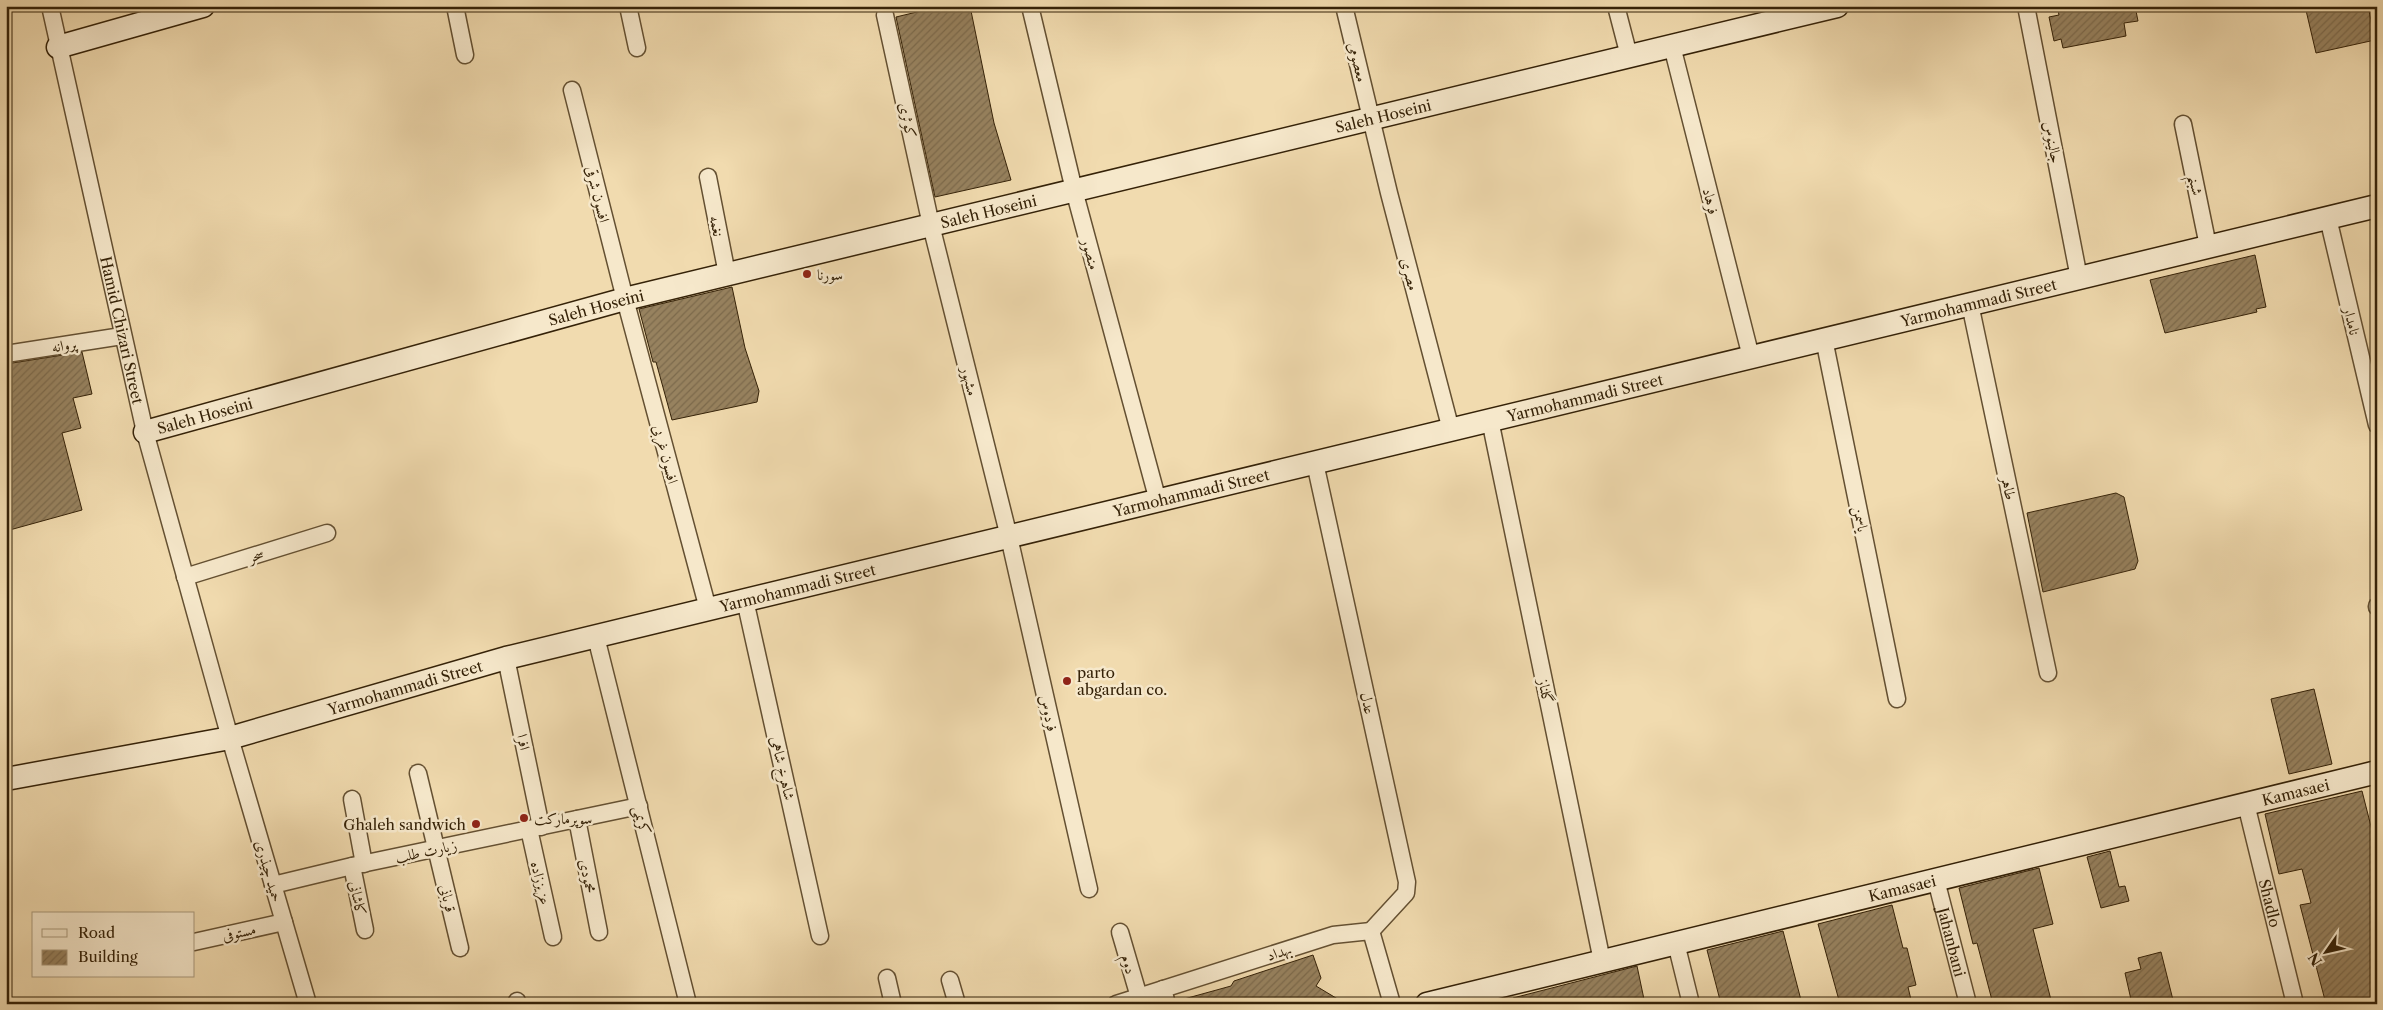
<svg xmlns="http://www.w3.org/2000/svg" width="2383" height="1010" font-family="'Libre Caslon Text',Amiri,serif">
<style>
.building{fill:url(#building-hatch);stroke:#352208}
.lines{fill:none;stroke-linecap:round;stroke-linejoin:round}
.street-casing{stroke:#645032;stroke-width:19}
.secondary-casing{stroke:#352208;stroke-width:25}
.street{stroke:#f6e8cb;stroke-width:16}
.secondary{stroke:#f6e8cb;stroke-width:22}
.poi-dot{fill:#8f2418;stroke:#f6e8cb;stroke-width:2}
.labels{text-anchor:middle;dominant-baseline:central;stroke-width:5;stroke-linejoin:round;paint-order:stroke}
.street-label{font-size:15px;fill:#352208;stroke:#f6e8cb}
.poi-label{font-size:15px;fill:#352208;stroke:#f6e8cb;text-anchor:start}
</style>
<defs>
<pattern id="building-hatch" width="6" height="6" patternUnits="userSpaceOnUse" patternTransform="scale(1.25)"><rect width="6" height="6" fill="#97825f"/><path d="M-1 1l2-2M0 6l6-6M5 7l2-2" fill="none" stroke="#7c6a4c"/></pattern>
</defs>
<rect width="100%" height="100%" fill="#f1dbaf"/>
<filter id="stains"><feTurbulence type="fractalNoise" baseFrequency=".004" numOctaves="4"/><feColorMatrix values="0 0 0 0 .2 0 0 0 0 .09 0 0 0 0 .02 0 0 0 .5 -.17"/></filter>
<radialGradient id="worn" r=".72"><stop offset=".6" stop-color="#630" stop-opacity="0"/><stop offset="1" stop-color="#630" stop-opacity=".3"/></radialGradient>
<!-- building -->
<g class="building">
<path d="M942,6H970L994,123L1011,180L935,197L896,17Z"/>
<path d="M2057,6H2135L2138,21L2124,23L2126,36L2063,48L2061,39L2054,41L2049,17L2059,15Z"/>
<path d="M2305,6H2368L2375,40L2316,53Z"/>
<path d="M2255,255L2266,307L2256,309L2257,312L2165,333L2150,280Z"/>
<path d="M732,287L745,348L759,391L757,402L672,420L656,362H653L639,309Z"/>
<path d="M82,352L92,394L73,398L81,428L62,433L82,510L6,531V461L12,460L6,438V364Z"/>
<path d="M2116,493L2124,497L2138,561L2135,569L2043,592L2027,513Z"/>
<path d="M2314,689L2332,764L2289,774L2271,699Z"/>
<path d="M2362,791L2377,850L2372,852L2377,870V1004H2326L2300,905L2311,903L2302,869L2279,874L2265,814Z"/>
<path d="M2110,851L2119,887L2125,886L2129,901L2101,908L2087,857Z"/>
<path d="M2039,868L2053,924L2033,929L2052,1004H1993L1977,943L1973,944L1959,888Z"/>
<path d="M1892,905L1903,948H1907L1916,985L1908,987L1912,1004H1840L1818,924Z"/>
<path d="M1783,931L1802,1004H1721L1707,950Z"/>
<path d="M2161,952L2174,1004H2132L2125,973L2141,969L2138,958Z"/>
<path d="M1313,955L1321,978L1316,986L1346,1004H1185L1184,999L1231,986L1234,981Z"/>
<path d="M1637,966L1645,1004H1514L1513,998Z"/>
</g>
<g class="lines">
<defs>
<g id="street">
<path id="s1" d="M50,6L145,432L230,738L308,1004"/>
<path d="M455,6L465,55"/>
<path d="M628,6L637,48"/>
<path d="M1030,6L1074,190L1158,501"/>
<path d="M1344,6L1389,193L1451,430"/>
<path d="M1616,6L1629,56"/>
<path d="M2026,6L2079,278"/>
<path d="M885,15L931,225L1009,537L1089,889"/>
<path d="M1672,46L1751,357"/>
<path d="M572,90L625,299L708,609"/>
<path d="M2183,124L2208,246"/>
<path d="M708,177L727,274"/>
<path d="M2328,218L2377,425"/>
<path d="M1970,304L2048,673"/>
<path d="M1824,339L1897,699"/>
<path d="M6,354L122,336"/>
<path d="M1490,420L1602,961"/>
<path d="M1315,463L1407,882L1406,893L1371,931"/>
<path d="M185,577L327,533"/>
<path d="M745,600L820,936"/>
<path d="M2377,606V607"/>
<path d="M596,637L688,1004"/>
<path d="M506,658L541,827"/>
<path d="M418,773L460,948"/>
<path d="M352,799L364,864"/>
<path id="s2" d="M2246,804L2295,1004"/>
<path d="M577,819L599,932"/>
<path d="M529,829L553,937"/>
<path d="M352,866L365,930"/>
<path id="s3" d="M1936,880L1968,1004"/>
<path d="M273,885L352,866L639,806"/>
<path d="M1120,932L1139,997"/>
<path d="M194,942L284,922"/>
<path d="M1676,943L1691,1004"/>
<path d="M887,978L893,1004"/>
<path d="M950,980L957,1004"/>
<path d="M1163,989L1167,1004"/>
<path d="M517,1001L518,1004"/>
<path d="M1116,1004L1333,935L1371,931L1392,1004"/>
</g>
<g id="secondary">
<path d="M58,47L203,6"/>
<path id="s4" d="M145,432L625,299L1837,6"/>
<path id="s5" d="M6,779L230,738L506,658L2377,206"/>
<path id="s6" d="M1427,1004L2377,772"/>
</g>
</defs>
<!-- street casing -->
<use href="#street" class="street-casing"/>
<!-- secondary casing -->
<use href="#secondary" class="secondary-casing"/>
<!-- street -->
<use href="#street" class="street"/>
<!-- secondary -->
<use href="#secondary" class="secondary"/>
</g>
<!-- markers -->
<g class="poi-dot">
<circle cx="807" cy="274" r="5"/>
<circle cx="1067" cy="681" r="5"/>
<circle cx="524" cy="818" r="5"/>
<circle cx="476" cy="824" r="5"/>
</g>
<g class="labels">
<!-- street labels -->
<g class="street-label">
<text transform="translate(1358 62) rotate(76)">معصومی</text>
<text stroke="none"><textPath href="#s4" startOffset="1278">Saleh Hoseini</textPath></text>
<text transform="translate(908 120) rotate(78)">کوثری</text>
<text transform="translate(2053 142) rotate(79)">جالینوس</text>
<text transform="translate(2196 185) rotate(79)">شبنم</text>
<text transform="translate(598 194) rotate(76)">افسون شرقی</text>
<text transform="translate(1711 201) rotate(76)">فرهاد</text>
<text stroke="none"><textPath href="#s4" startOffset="872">Saleh Hoseini</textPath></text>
<text transform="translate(717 226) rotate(79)">نغمه</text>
<text transform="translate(1091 254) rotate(75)">منصور</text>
<text transform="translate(1410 274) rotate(75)">مصری</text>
<text stroke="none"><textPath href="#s5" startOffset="2030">Yarmohammadi Street</textPath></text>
<text stroke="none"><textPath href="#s4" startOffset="468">Saleh Hoseini</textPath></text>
<text transform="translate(2352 321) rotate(77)">نامدار</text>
<text stroke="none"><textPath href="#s1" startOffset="332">Hamid Chizari Street</textPath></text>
<text transform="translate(64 345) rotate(-9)">پروانه</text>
<text transform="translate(970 381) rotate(76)">مشهور</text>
<text stroke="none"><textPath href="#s5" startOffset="1625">Yarmohammadi Street</textPath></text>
<text stroke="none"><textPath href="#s4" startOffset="62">Saleh Hoseini</textPath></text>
<text transform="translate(666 454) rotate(75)">افسون غربی</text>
<text transform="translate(2009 488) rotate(78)">طاهر</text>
<text stroke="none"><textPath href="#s5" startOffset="1220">Yarmohammadi Street</textPath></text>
<text transform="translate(1861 519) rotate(79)">یاسمن</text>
<text transform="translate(256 555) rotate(-17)">سحر</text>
<text stroke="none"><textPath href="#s5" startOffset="815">Yarmohammadi Street</textPath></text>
<text stroke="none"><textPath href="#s5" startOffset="410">Yarmohammadi Street</textPath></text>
<text transform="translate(1546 691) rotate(78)">گلناز</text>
<text transform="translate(1368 703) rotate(78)">عدل</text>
<text transform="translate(1049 713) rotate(77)">فردوس</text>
<text transform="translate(524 742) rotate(78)">افرا</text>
<text transform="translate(783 768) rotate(77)">شاهرخ شاهی</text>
<text stroke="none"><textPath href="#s6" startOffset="894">Kamasaei</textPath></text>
<text transform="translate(642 820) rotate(76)">کریمی</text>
<text transform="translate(426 851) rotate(-12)">زیارت طلب</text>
<text transform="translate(269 871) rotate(74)">حمید چیذری</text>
<text transform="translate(588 876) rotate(79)">محمودی</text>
<text transform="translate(541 883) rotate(77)">عزیززاده</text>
<text stroke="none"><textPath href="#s6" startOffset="489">Kamasaei</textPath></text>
<text transform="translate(358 898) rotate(79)">کاشانی</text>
<text transform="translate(448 898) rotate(76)">قربانی</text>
<text stroke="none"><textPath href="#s2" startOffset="102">Shadlo</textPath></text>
<text transform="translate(239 932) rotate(-12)">مستوفی</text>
<text stroke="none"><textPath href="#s3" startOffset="64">Jahanbani</textPath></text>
<text transform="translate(1279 952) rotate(-18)">بهداد</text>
<text transform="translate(1129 964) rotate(74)">دوم</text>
</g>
<!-- poi labels -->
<g class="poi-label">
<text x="817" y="274">سورنا</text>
<text x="1077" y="672">parto<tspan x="1077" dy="17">abgardan co.</tspan></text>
<text x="534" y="818">سوپرمارکت</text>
<text x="466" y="824" text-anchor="end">Ghaleh sandwich</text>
</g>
</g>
<!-- margin -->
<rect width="2383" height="1010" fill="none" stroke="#f1dbaf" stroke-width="25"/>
<rect x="8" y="8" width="2368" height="995" fill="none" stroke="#352208" stroke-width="2.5"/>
<rect x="12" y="12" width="2358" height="985" fill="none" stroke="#352208"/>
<!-- legend -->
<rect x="32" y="912" width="162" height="65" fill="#f6e8cb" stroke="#a9997d"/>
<rect x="42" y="929" width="25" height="8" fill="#f6e8cb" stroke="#a9997d"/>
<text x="78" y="938" font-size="15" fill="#352208">Road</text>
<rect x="42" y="950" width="25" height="15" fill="url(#building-hatch)" stroke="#a9997d"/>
<text x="78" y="962" font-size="15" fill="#352208">Building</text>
<!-- north arrow -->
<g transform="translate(2326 952) rotate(236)" stroke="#f6e8cb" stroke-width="4" paint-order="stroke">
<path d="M0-4L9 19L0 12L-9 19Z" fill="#352208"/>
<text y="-8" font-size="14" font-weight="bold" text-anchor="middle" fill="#352208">N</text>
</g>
<rect width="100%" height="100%" filter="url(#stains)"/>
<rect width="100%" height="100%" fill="url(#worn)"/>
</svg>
